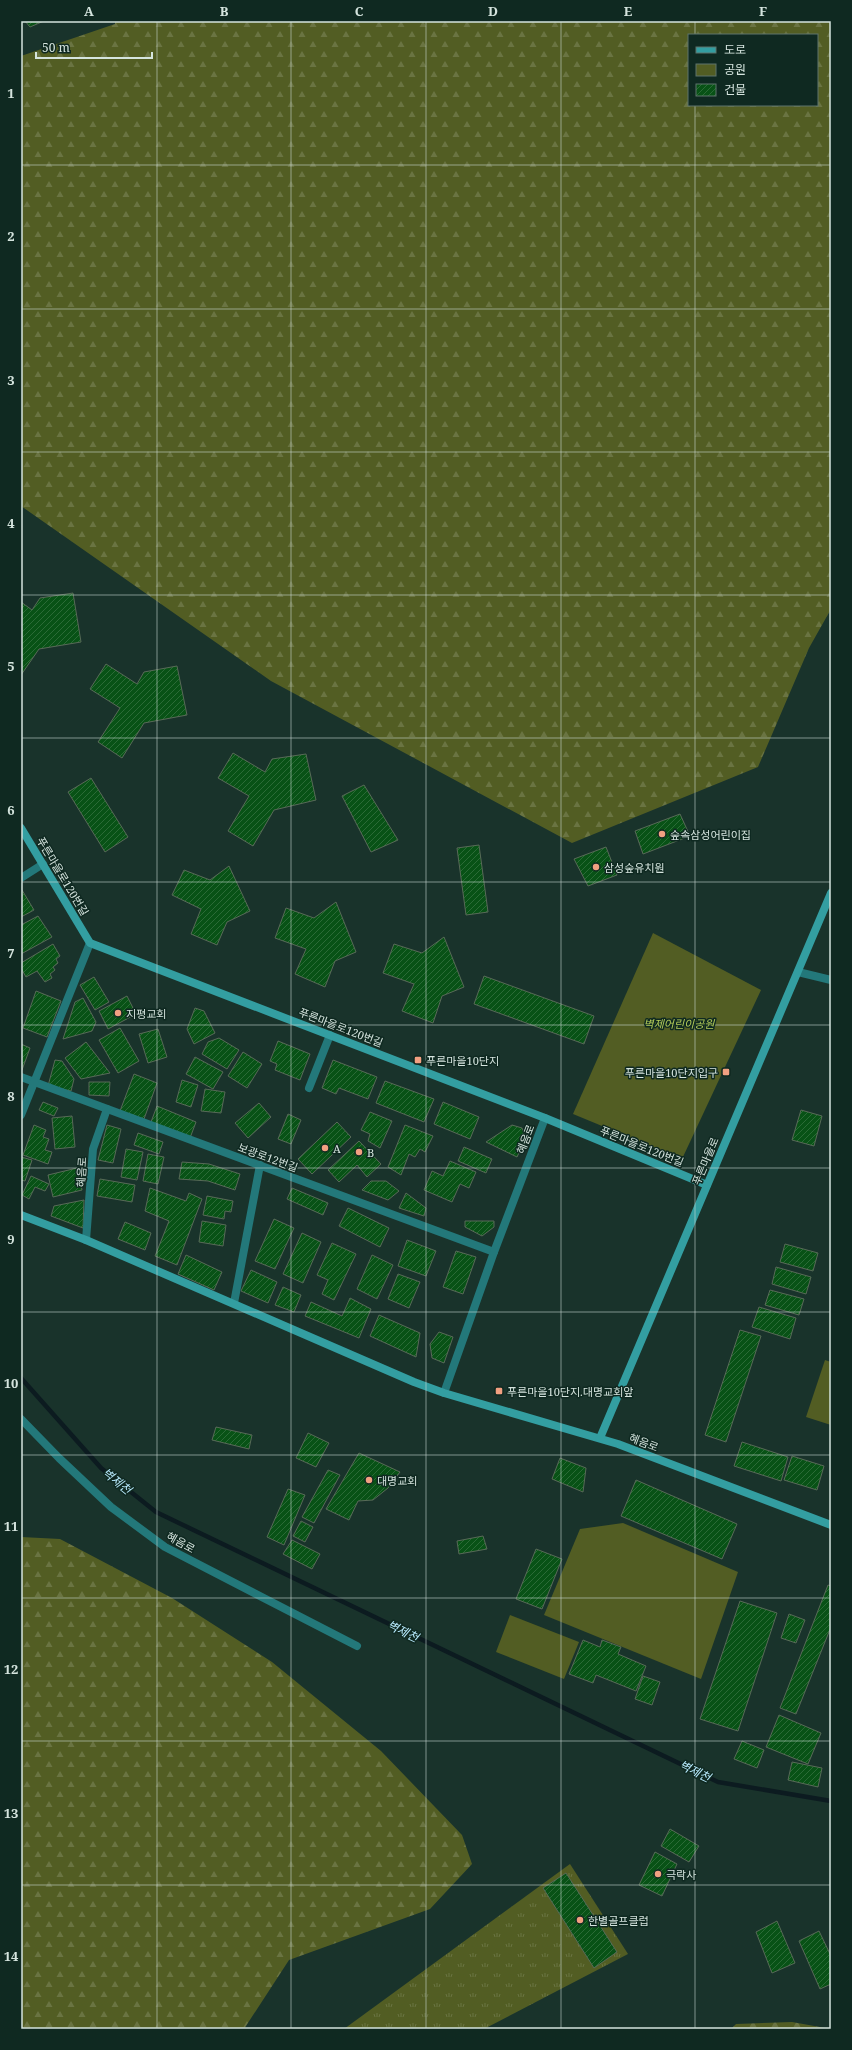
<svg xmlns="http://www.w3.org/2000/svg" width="852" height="2050" font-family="'Noto Serif','Noto Sans KR',serif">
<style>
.grass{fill:url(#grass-tufts)}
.forest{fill:url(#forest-firs);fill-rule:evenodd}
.green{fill:#525d23}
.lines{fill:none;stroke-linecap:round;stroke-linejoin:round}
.stream{stroke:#0c1b20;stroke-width:4.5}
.building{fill:url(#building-hatch);stroke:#586a58}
.street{stroke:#23787a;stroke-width:8}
.secondary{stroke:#339ea1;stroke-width:8}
.grid{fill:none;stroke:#d5e4de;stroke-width:1;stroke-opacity:0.55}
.poi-dot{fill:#f2a081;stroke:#0f2921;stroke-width:1.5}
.labels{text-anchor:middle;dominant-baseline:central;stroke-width:3;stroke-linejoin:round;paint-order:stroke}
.poi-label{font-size:11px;fill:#d5e4de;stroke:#0f2921;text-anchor:start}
.street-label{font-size:11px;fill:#d5e4de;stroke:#0f2921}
.park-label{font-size:11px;font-style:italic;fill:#b5cd59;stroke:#0f2921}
.water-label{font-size:12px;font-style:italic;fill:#b7e9fc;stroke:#0f2921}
.neatline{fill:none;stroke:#d5e4de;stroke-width:1.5}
.grid-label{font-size:13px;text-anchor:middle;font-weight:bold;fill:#d5e4de}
</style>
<defs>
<pattern id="grass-tufts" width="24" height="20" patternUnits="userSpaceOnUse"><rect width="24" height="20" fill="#525d23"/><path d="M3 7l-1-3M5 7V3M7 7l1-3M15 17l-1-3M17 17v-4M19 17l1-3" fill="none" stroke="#6a7442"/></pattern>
<pattern id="forest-firs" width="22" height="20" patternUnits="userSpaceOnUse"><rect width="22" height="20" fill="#525d23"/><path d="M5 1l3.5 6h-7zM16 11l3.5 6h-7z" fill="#6a7442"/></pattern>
<pattern id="building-hatch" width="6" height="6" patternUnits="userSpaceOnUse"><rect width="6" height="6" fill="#085216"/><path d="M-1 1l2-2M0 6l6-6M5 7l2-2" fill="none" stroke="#2b6b37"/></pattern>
</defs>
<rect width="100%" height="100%" fill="#19332b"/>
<!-- grass -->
<path class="grass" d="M570,1864L628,1954L484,2029H344Z"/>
<!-- forest -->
<g class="forest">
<path d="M115,21H831V609L809,648L758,767L572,843L271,681L21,506V56L115,24ZM689,35H817V105H689Z"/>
<path d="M21,1537L60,1539L172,1598L272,1662L381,1751L462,1835L472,1864L430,1909L289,1960L244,2029H21Z"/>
<path d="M792,2022L831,2029H731L736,2024Z"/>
</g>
<!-- green -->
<g class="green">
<path d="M653,933L761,990L682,1159L573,1114Z"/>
<path d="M825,1360L831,1362V1425L806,1417Z"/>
<path d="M623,1523L738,1572L701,1679L544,1615L580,1529Z"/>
<path d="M510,1615L579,1642L564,1679L496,1652Z"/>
</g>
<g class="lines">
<!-- stream -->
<path class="stream" d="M21,1378L101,1468L156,1512L718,1782L831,1801"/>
</g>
<!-- building -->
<g class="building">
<path d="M25,21H44L30,27Z"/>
<path d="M73,593L81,642L39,649L21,675V602L32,610L40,598Z"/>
<path d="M106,664L137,684L144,672L177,666L187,715L144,723L122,758L98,742L120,708L90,689Z"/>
<path d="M233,753L265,772L272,759L306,754L316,800L274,810L253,846L228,831L249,796L218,778Z"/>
<path d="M91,778L128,837L105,852L68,792Z"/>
<path d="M364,785L398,840L371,852L342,796Z"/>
<path d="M680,814L690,836L643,854L635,831Z"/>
<path d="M479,845L488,912L466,915L457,848Z"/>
<path d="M606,847L617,875L588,886L574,859Z"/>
<path d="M229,866L250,911L227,922L217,945L191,934L201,909L172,895L184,870L210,880Z"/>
<path d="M22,890L34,910L21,917V891Z"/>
<path d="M336,902L356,952L335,961L325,987L295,974L306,949L275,938L286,908L314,918Z"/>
<path d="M38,916L52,937L21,954V925Z"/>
<path d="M444,937L464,987L442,996L433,1023L402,1011L414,984L383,973L394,944L422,953Z"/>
<path d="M53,944L60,956L56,959L58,963L53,967L55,970L50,974L52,978L45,982L37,971L26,977L21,968V963Z"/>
<path d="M484,976L594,1016L584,1044L474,1004Z"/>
<path d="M94,977L109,1002L95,1010L80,985Z"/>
<path d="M36,991L61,1001L47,1037L23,1028Z"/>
<path d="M127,996L136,1014L108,1029L99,1011Z"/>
<path d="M83,998L96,1022L92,1031L63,1039L75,1002Z"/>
<path d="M195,1008L204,1011L215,1033L194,1044L187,1029Z"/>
<path d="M120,1028L139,1061L118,1073L99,1040Z"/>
<path d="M158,1029L167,1057L148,1063L139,1034Z"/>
<path d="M219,1038L239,1050L227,1069L202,1054L208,1042Z"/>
<path d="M278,1041L310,1054L300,1080L275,1070L277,1064L270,1061Z"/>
<path d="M86,1042L110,1073L81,1079L65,1058Z"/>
<path d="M21,1044L30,1048L22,1070H21Z"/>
<path d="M243,1052L262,1064L247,1088L228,1076Z"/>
<path d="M195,1057L223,1072L213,1089L186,1074Z"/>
<path d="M55,1060L62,1061L74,1079L71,1091L48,1086Z"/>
<path d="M333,1060L377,1077L368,1099L339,1088L336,1094L322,1088Z"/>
<path d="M134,1074L157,1083L144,1119L120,1111Z"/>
<path d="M182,1080L198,1085L191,1107L176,1102Z"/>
<path d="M385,1081L434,1099L424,1122L376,1103Z"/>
<path d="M89,1082H110L109,1096L89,1095Z"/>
<path d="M205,1089L225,1092L221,1113L201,1111Z"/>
<path d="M43,1102L58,1108L54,1116L39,1110Z"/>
<path d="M443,1102L479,1117L470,1139L434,1124Z"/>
<path d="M259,1103L271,1117L248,1138L235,1123Z"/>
<path d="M157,1106L196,1122L190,1138L151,1122Z"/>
<path d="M801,1110L822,1116L814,1146L792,1140Z"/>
<path d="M370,1112L392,1121L380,1148L368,1141L370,1134L361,1130Z"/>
<path d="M288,1114L301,1120L291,1144L278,1139Z"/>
<path d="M72,1116L75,1147L55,1149L52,1118Z"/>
<path d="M337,1122L351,1137L312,1174L298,1159Z"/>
<path d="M34,1125L46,1130L43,1137L49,1139L45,1150L52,1152L48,1164L23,1155Z"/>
<path d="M107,1125L121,1129L113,1163L98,1160Z"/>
<path d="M405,1125L433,1136L425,1152L420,1149L415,1157L409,1154L401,1175L388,1167Z"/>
<path d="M512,1125L522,1128L526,1138L517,1157L486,1142Z"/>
<path d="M138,1133L163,1142L159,1154L134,1145Z"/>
<path d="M359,1141L381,1164L367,1177L357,1165L339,1182L328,1170Z"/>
<path d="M464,1147L492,1159L486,1173L458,1161Z"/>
<path d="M126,1149L143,1152L137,1180L121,1177Z"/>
<path d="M148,1154L164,1157L158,1184L143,1181Z"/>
<path d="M21,1157L32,1160L25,1181L21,1180Z"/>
<path d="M450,1161L476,1172L469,1188L460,1184L452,1202L424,1190L432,1171L443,1176Z"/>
<path d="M182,1162L209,1164L240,1174L235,1190L208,1181L179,1179Z"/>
<path d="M77,1168L82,1190L53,1197L48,1175Z"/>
<path d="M31,1176L49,1184L45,1191L35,1187L29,1199L22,1195Z"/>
<path d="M100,1179L135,1185L132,1202L97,1196Z"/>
<path d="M371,1181H386L399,1191L388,1200L362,1190Z"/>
<path d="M150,1188L186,1201L189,1193L202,1199L177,1265L155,1256L169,1221L145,1211Z"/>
<path d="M292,1188L328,1203L323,1215L287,1199Z"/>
<path d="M406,1193L426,1208L424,1216L399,1208Z"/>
<path d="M207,1196L233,1201L231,1212L225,1211L224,1219L203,1215Z"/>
<path d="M84,1200L83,1228L51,1216L54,1206Z"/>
<path d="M348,1208L389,1228L380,1247L339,1226Z"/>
<path d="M274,1219L294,1228L275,1269L255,1261Z"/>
<path d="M202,1221L226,1225L223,1246L199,1242Z"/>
<path d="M465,1221H494V1227L482,1236L465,1227Z"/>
<path d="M125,1222L151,1233L145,1250L118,1239Z"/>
<path d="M302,1233L321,1242L303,1283L283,1274Z"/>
<path d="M407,1240L436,1251L426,1276L398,1266Z"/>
<path d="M332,1243L356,1254L334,1300L322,1294L328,1280L317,1275Z"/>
<path d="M785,1244L818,1253L813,1271L780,1262Z"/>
<path d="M456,1251L476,1257L463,1294L443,1287Z"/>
<path d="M186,1255L222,1272L214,1290L178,1274Z"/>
<path d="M372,1255L393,1265L377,1299L357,1289Z"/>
<path d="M776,1267L811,1277L806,1294L772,1284Z"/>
<path d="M251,1270L277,1282L268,1303L241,1291Z"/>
<path d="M398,1274L420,1282L409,1308L388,1299Z"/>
<path d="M283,1287L301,1295L294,1312L275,1305Z"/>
<path d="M770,1290L804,1299L799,1315L765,1305Z"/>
<path d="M350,1298L371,1309L359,1338L305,1316L311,1302L342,1316Z"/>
<path d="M759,1307L796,1318L790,1339L752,1327Z"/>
<path d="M379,1315L420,1333L416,1357L370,1336Z"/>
<path d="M740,1330L761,1336L726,1442L705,1435Z"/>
<path d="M439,1332L453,1337L444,1363L432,1358L430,1344Z"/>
<path d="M216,1427L252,1435L249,1449L212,1440Z"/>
<path d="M308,1433L329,1443L316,1467L296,1458Z"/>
<path d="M742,1442L788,1457L781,1481L734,1466Z"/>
<path d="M359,1453L400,1472L388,1488L373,1500L358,1501L349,1520L326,1509Z"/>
<path d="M792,1456L824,1466L817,1490L784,1480Z"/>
<path d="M560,1458L586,1468L583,1492L552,1479Z"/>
<path d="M328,1470L340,1475L314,1523L302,1517Z"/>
<path d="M636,1480L737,1524L722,1559L621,1516Z"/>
<path d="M288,1489L305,1495L284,1545L267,1537Z"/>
<path d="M301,1521L313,1527L305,1542L293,1536Z"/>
<path d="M483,1536L487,1549L459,1554L457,1541Z"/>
<path d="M292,1540L320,1554L312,1569L283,1554Z"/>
<path d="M536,1549L562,1559L542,1609L516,1599Z"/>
<path d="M828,1585L831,1586V1627L796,1714L780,1708Z"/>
<path d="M740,1601L777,1613L738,1731L700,1719Z"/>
<path d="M789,1614L805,1620L796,1643L781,1638Z"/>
<path d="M583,1640L600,1647L602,1640L621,1647L618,1654L646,1666L636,1691L596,1675L593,1683L569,1674Z"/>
<path d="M643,1676L660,1682L652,1705L635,1699Z"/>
<path d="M779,1715L821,1733L808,1764L766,1747Z"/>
<path d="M742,1741L764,1750L757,1768L734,1759Z"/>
<path d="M792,1762L822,1768L818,1787L788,1780Z"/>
<path d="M670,1829L699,1846L689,1862L661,1846Z"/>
<path d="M655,1852L677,1864L662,1896L639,1885Z"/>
<path d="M566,1873L617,1952L594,1968L543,1888Z"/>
<path d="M777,1921L795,1963L772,1973L756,1932Z"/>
<path d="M819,1931L831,1956V1984L820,1989L799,1941Z"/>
</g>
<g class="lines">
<!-- street -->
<g class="street">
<path d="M21,878L43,864"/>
<path d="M798,972L831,980"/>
<path d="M21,1077L494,1252"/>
<path d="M309,1088L330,1035"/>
<path d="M21,1115L90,943"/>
<path d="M86,1240L93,1149L107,1109"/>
<path d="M234,1303L260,1165"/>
<path d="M444,1393L494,1252L545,1118"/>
<path d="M21,1419L59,1458L111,1507L165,1547L357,1646"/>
</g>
<!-- secondary -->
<g class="secondary">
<path d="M21,828L90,943L545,1118L707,1185"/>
<path d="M21,1215L86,1240L414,1382L444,1393L618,1444L831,1525"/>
<path d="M600,1438L831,893"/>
</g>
</g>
<!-- grid -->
<path class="grid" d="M157,21V2029M291,21V2029M426,21V2029M561,21V2029M695,21V35M695,105V2029M21,165H831M21,309H831M21,452H831M21,595H831M21,738H831M21,882H831M21,1025H831M21,1168H831M21,1312H831M21,1455H831M21,1598H831M21,1741H831M21,1885H831"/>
<!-- markers -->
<g class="poi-dot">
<circle cx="662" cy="834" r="4"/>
<circle cx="596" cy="867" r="4"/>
<circle cx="118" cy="1013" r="4"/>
<rect x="414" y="1056" width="8" height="8" rx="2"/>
<rect x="722" y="1068" width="8" height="8" rx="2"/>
<circle cx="325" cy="1148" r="4"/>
<circle cx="359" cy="1152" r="4"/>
<rect x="495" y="1387" width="8" height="8" rx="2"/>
<circle cx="369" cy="1480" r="4"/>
<circle cx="658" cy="1874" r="4"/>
<circle cx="580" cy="1920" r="4"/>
</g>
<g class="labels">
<!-- poi labels -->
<g class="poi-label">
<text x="670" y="834">숲속삼성어린이집</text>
<text x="604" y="867">삼성숲유치원</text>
<text x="126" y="1013">지평교회</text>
<text x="426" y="1060">푸른마을10단지</text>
<text x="718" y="1072" text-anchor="end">푸른마을10단지입구</text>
<text x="333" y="1148">A</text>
<text x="367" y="1152">B</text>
<text x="507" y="1391">푸른마을10단지.대명교회앞</text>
<text x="377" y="1480">대명교회</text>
<text x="666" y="1874">극락사</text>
<text x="588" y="1920">한별골프클럽</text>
</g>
<!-- street labels -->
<g class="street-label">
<text transform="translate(63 876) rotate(59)">푸른마을로120번길</text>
<text transform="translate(341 1027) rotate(21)">푸른마을로120번길</text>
<text transform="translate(525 1139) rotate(-69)">혜음로</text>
<text transform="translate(642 1146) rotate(22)">푸른마을로120번길</text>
<text transform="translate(268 1157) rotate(20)">보광로12번길</text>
<text transform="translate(705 1161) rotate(-67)">푸른마을로</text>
<text transform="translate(81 1172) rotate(-86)">혜음로</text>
<text transform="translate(644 1442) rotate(21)">혜음로</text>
<text transform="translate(181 1542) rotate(29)">혜음로</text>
</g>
<!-- park labels -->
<g class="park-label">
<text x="679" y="1023">벽제어린이공원</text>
</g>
<!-- water labels -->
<g class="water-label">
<text transform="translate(117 1481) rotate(39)">벽제천</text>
<text transform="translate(403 1631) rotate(26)">벽제천</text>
<text transform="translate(695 1771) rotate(26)">벽제천</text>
</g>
</g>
<!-- border -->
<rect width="852" height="2050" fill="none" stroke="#0f2921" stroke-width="44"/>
<!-- legend -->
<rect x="688" y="34" width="130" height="72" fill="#0f2921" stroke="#5e746d"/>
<rect x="696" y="47" width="20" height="6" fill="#339ea1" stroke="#5e746d"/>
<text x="724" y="54" font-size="12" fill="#d5e4de">도로</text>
<rect x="696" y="64" width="20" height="12" fill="#525d23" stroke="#5e746d"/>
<text x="724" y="74" font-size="12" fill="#d5e4de">공원</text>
<rect x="696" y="84" width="20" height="12" fill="url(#building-hatch)" stroke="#5e746d"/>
<text x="724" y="94" font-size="12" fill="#d5e4de">건물</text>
<!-- scale -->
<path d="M36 52v6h116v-6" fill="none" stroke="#d5e4de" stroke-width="2"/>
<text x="42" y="52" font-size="12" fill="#d5e4de" stroke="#0f2921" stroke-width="3" paint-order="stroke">50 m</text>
<rect x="22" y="22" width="808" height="2006" class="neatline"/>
<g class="grid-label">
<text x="89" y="16">A</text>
<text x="224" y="16">B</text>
<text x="359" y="16">C</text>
<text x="493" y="16">D</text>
<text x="628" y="16">E</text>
<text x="763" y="16">F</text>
<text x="11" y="98">1</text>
<text x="11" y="241">2</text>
<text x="11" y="385">3</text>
<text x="11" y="528">4</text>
<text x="11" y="671">5</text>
<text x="11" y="815">6</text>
<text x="11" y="958">7</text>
<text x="11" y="1101">8</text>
<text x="11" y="1244">9</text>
<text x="11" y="1388">10</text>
<text x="11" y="1531">11</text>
<text x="11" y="1674">12</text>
<text x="11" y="1818">13</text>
<text x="11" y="1961">14</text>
</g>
</svg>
